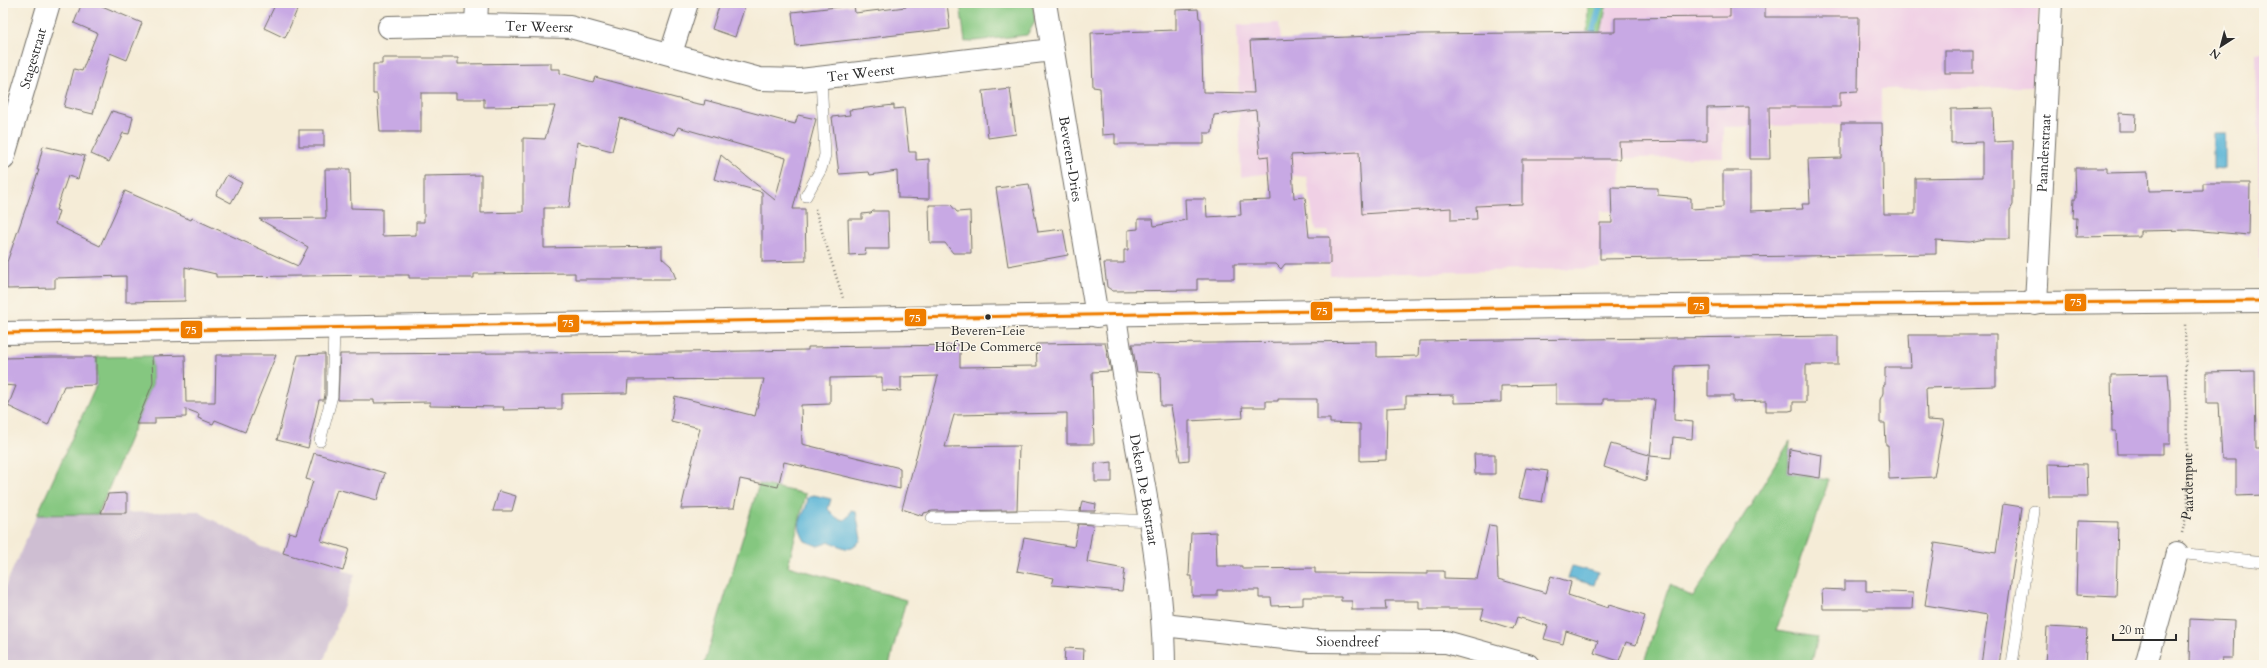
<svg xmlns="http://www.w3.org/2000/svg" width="2267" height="668" font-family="Cardo,serif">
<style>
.built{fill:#f0d0e5}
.industrial{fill:#cebed2}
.green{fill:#85c780;stroke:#587956}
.water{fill:#58b4d6;stroke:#427080}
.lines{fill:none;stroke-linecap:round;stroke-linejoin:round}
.stream{stroke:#58b4d6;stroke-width:6}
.building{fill:#c8a9e4}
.service-casing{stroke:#726f67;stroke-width:12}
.minor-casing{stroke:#726f67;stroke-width:24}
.primary-casing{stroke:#726f67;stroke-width:24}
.path{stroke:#726f67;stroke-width:2.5;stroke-dasharray:1 3;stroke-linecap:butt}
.service{stroke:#fff;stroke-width:11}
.minor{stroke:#fff;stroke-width:22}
.primary{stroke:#fff;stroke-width:22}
.bus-1-casing{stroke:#fbf7ec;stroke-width:6}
.bus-1{stroke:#ef7d00;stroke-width:3}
.bus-dot{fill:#2b2b2b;stroke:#fbf7ec;stroke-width:1.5}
.labels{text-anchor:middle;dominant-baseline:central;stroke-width:3;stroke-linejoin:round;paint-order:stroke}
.bus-label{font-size:13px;fill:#2b2b2b;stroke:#fbf7ec}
.street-label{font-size:14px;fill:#2b2b2b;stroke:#fbf7ec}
.line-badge{stroke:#fbf7ec;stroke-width:1.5}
.badge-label{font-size:11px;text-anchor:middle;font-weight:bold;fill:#fff}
</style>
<rect width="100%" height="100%" fill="#fbf7ec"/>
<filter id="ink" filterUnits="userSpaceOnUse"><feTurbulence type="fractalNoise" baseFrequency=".025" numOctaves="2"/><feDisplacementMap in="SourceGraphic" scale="8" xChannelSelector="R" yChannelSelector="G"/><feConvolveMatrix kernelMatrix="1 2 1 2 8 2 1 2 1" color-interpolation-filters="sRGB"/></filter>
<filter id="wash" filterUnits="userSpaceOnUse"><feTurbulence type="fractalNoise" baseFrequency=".012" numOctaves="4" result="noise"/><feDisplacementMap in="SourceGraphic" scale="16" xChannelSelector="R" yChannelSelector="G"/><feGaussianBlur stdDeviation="0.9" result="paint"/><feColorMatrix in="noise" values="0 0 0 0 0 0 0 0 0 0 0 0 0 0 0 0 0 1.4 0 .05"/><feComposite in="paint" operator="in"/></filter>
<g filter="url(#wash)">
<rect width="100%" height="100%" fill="#f5ecd7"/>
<!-- built -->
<g class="built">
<path d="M1607,3H2039L2033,87L1881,89V123L1723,127V157L1620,158L1622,211H1600V268L1330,275L1329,231H1315L1307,177L1269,173L1241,177L1237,25L1279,23L1281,40L1601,32Z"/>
<path d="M2256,53H2264V259L2260,260Z"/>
</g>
<!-- industrial -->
<path class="industrial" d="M197,511L262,547L355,574L322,665H3V591L37,515Z"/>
<!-- green -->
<g class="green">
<path d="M960,3H1033L1035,22L1027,35L965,42Z"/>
<path d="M1588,3H1607L1601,33H1587Z"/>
<path d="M152,356L153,383L98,514L37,515L96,385V357Z"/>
<path d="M1790,441L1788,473L1829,480L1776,631L1818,637L1811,665H1643L1669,585L1693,597Z"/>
<path d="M759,484L806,494L788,566L906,600L889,665H704Z"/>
</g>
<!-- water -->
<g class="water">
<path d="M2213,133H2225V169L2213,168Z"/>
<path d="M814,495L831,499L828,509L837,518L844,520L849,516L851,510L856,512L861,539C850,556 844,546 830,542L818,546L805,541C792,519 806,518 808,497Z"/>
<path d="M1572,566L1598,573L1594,585L1568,578Z"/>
</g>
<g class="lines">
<!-- stream -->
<path class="stream" d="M1593,31L1601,3"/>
</g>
<g id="blocks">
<!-- building -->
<g class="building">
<path d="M82,3H95L142,23L127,60L110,53L93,114L64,107L74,69L82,71L97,33L74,23Z"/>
<path d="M276,3H300L285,38L264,28Z"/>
<path d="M720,3H746L735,37L712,29Z"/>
<path d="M906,3H926V5L947,3L950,29L796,46L792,12L854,5L855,13L906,7Z"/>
<path d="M1730,4H1765V17H1859L1858,91L1840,92V107H1769L1770,159H1749V107L1707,108V141L1619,142L1620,159H1522V204L1476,206L1477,219L1451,220V208L1362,214L1359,152L1291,155L1294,198L1305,197L1309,237H1330V264H1285L1281,269L1276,264H1234V279H1197V290L1113,291L1107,287L1104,263H1124V250H1128V230L1138,229V219H1153L1154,226L1186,220L1185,199H1206L1207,217L1241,215L1240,201L1271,200L1268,156L1260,157L1256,110L1214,115L1212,133H1204V144H1115V134L1102,135L1100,88L1093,87L1091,33L1176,30V10L1198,9L1199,18L1201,19L1203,92L1254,93L1250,41L1422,34L1615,32V18L1730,17Z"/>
<rect x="1945" y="51" width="28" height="22"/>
<path d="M382,58H458V64L551,63V69H560V73L593,82L595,77L694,103L704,105L705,100L795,124L798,115L816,119L793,209H805L806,261L762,262V192L714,179L721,155L775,200L786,158L678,127L675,135L620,118L612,151L577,142L569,208H544V248L662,246V258L671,266L676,279H575V273L474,274V278H409V275H389L216,277V274L185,267V301L126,302V276L55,278V288L7,289V262L39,170H37L43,146L85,156L78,179L68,176L56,210L59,211L55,224L100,246L125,191L191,220L192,218L298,266L308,247L259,219L326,218L325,169H350L351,208L382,209V236L416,235V222H424V176L481,175V213L523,212V138L545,139L555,106L484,107V99H456V93H421V132H380L377,94H373V64H382Z"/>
<path d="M1010,88L1016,134L988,138L983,91Z"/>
<path d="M894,105V109L904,108L909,152H916V160L929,159V199L898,198L897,171L870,175L869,172L839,174L832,117L850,115L849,110Z"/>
<path d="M1993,108L1994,142L2013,141V205L2010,210V239H1984L1970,242L1936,240V254L1600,259V223H1612L1611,187L1658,188V195L1691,198V209L1723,207V171H1750V211L1803,209L1802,204H1810L1808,159L1841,158V123H1882L1884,214H1915V178L1982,177V142L1951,143V109Z"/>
<path d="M112,111L133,117L129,134L123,133L109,162L91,154Z"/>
<path d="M2119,113L2136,114L2135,131H2119Z"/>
<rect x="299" y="130" width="25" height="16"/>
<path d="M2075,168H2107V173L2148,172L2149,191L2203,190V183H2250L2249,235L2190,230L2140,231V236L2076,237L2077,218H2073L2074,199H2076Z"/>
<path d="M227,175L242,183L231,203L216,195Z"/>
<path d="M1029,184L1038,232L1063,229L1068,255L1008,266L996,188Z"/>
<path d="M929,205H951L957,212L970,211L971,253H953L945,243H930Z"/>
<path d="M873,211H888L889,249H865L866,254L849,255L848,219H862V214L871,213Z"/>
<path d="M1909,335H1996V386L1926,388L1927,420L1944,421L1934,477L1889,479L1888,445H1886L1885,423H1880V400L1883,393V385H1885V367H1911Z"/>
<path d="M1838,336V365H1806V402H1793V410L1789,411H1766V401L1733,402V396H1708V365L1675,366L1674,420L1693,422L1692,439L1673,437L1671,458L1650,456L1655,399H1603V404H1556V385L1501,386V402L1454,403V395L1406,396V407L1387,408L1386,460L1360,461V424L1330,423V419H1317V399H1278V401H1266V407H1242L1243,418L1189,421V460L1180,461L1171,406H1161L1160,373L1137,372L1132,344L1377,341V357L1418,356L1419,341Z"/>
<path d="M1105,343L1111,371L1092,372L1094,444H1067V413L954,415L945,447L1019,446L1017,510L932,511L924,513L923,516L902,509L938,376L901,377V391L882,390V377L830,378V404L801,405L802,444L900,468V489L784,462L778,487L740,479L734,508L681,509L700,428L671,421L675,396L755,416L764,379L628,380L627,393L562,394V409L503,410L504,407L430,406V402L374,403V400H338L340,354L684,352L808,350V347L960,345V367L1037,366L1036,344Z"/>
<path d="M325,354V395L324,400H319L308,448L277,440L298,355Z"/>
<path d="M185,355L186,402H215L216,355H276L245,432L215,420L213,424L198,418L199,414L186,409V417L155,418V424H136L153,383L152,356Z"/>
<path d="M51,357H96V385L64,386L48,425L8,406L16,386L3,385V358Z"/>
<path d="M2255,371L2256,449H2264V495L2236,496V460H2222L2219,403H2206V372Z"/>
<path d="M2168,374L2170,401V444H2163V454H2117L2116,431H2112L2111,375Z"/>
<path d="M1611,444L1649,455L1646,481L1604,467Z"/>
<path d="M1790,449L1822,455L1820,478L1788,473Z"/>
<path d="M314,453L385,473L377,500L337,489L321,541L349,549L343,571L283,553L289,532L296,534L313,481L306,479Z"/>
<path d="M1474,454H1495V474H1475Z"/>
<path d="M1112,462V482H1095V464Z"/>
<path d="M2048,464L2086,465L2087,497H2049Z"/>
<path d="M1526,468L1548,471L1542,502L1519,498Z"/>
<path d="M499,491L516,496L512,511H493Z"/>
<path d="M127,493V513H101L108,494Z"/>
<path d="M1082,501L1096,504L1095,511H1080Z"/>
<path d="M2003,504L2022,507L1999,665H1981L1988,615L1925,605L1935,543L1996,553Z"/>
<path d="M2078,521L2118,522L2116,597L2076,595Z"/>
<path d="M1078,524L1093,525L1087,562L1125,569L1122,591L1052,585L1054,578L1017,571L1024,538L1074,547Z"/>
<path d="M1489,525L1496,526L1498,579L1546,593L1551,576L1571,582L1568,595L1608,608L1609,605L1645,616L1636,645L1626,642L1619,661L1594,653L1598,641L1566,631L1563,644L1544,639L1548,626L1517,617L1513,629L1481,619L1484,609H1419V601H1385L1386,610H1352V601H1341V597H1303V605L1272,606L1271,598H1259V590H1217V596H1192V576H1189L1191,533L1216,532L1217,566H1242V569L1315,568V573L1428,574V571H1444V578L1477,579Z"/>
<path d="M1844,581H1866V591L1913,593L1912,609H1823L1822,589L1844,590Z"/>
<path d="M2190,619L2234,621L2233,658H2222L2221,665H2189Z"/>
<path d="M2047,627L2087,629L2085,665H2045Z"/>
<path d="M1065,648L1084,649L1083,665H1064Z"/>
</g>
</g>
</g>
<g filter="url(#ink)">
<use href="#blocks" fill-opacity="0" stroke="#726f67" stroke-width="1"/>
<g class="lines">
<defs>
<g id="service">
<path d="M806,196L821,169L825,155L821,78"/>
<path d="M320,441L332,396L334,329"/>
<path d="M932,518L1048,516L1150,521"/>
<path d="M2177,553L2264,562"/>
<path d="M2012,665L2034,511"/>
</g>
<g id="minor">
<path id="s2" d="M1045,3L1097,316"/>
<path d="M476,25L477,3"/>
<path id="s3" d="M389,27L476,25L570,27L760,79L801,80L1052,50"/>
<path d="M671,53L687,3"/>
<path id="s4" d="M3,159L49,3"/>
<path id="s5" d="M2036,304L2051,3"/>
<path id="s6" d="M1115,315C1130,432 1163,547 1164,665"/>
<path id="s7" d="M1163,625L1311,641L1446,642L1528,665"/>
<path d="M2146,665L2177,553"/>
</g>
<path id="primary" d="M3,333L1563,307L2264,301"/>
</defs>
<!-- service casing -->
<use href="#service" class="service-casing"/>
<!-- minor casing -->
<use href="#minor" class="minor-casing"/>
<!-- primary casing -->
<use href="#primary" class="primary-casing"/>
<!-- path -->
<g class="path">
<path d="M815,209L843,298"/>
<path id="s1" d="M2182,533L2188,509L2185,323"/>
</g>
<!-- service -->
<use href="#service" class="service"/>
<!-- minor -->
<use href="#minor" class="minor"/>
<!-- primary -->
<use href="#primary" class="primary"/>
<defs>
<path id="bus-1" d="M3,333L1563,307L2264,301"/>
</defs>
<!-- bus-1 casing -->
<use href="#bus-1" class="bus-1-casing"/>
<!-- bus-1 -->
<use href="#bus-1" class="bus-1"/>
</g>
</g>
<!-- markers -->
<circle class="bus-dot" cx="988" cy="317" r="3.5"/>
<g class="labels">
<!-- bus labels -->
<g class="bus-label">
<text x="988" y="331">Beveren-Leie<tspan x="988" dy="16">Hof De Commerce</tspan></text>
</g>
<!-- street labels -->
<g class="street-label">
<text stroke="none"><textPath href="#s3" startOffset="150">Ter Weerst</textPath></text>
<text stroke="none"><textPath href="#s4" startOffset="105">Stagestraat</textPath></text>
<text stroke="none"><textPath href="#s3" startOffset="479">Ter Weerst</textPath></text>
<text stroke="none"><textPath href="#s5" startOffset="151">Paanderstraat</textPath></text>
<text stroke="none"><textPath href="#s2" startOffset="158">Beveren-Dries</textPath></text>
<text stroke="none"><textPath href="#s1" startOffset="47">Paardenput</textPath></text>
<text stroke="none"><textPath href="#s6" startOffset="177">Deken De Bostraat</textPath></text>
<text stroke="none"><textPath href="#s7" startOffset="185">Sioendreef</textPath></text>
</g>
</g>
<g class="line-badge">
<rect x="2064" y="293" width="23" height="19" rx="4" fill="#ef7d00"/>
<rect x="1687" y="296" width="23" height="19" rx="4" fill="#ef7d00"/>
<rect x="1310" y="301" width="23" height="20" rx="4" fill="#ef7d00"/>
<rect x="904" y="308" width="23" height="19" rx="4" fill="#ef7d00"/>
<rect x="557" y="314" width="23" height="19" rx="4" fill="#ef7d00"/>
<rect x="180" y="320" width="23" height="19" rx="4" fill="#ef7d00"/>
</g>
<g class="badge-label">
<text x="2076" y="306">75</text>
<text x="1699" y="310">75</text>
<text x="1322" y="315">75</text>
<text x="915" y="322">75</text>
<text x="568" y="327">75</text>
<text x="191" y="334">75</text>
</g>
<!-- margin -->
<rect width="2267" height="668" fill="none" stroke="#fbf7ec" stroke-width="16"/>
<!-- north arrow -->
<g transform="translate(2221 46) rotate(216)" stroke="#fbf7ec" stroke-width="3" paint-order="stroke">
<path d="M0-3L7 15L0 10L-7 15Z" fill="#2b2b2b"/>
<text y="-6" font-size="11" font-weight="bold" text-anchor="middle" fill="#2b2b2b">N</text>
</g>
<!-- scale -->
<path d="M2113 634v6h63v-6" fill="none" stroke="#2b2b2b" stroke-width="2"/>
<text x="2119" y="634" font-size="12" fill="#2b2b2b" stroke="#fbf7ec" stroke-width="3" paint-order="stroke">20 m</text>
</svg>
